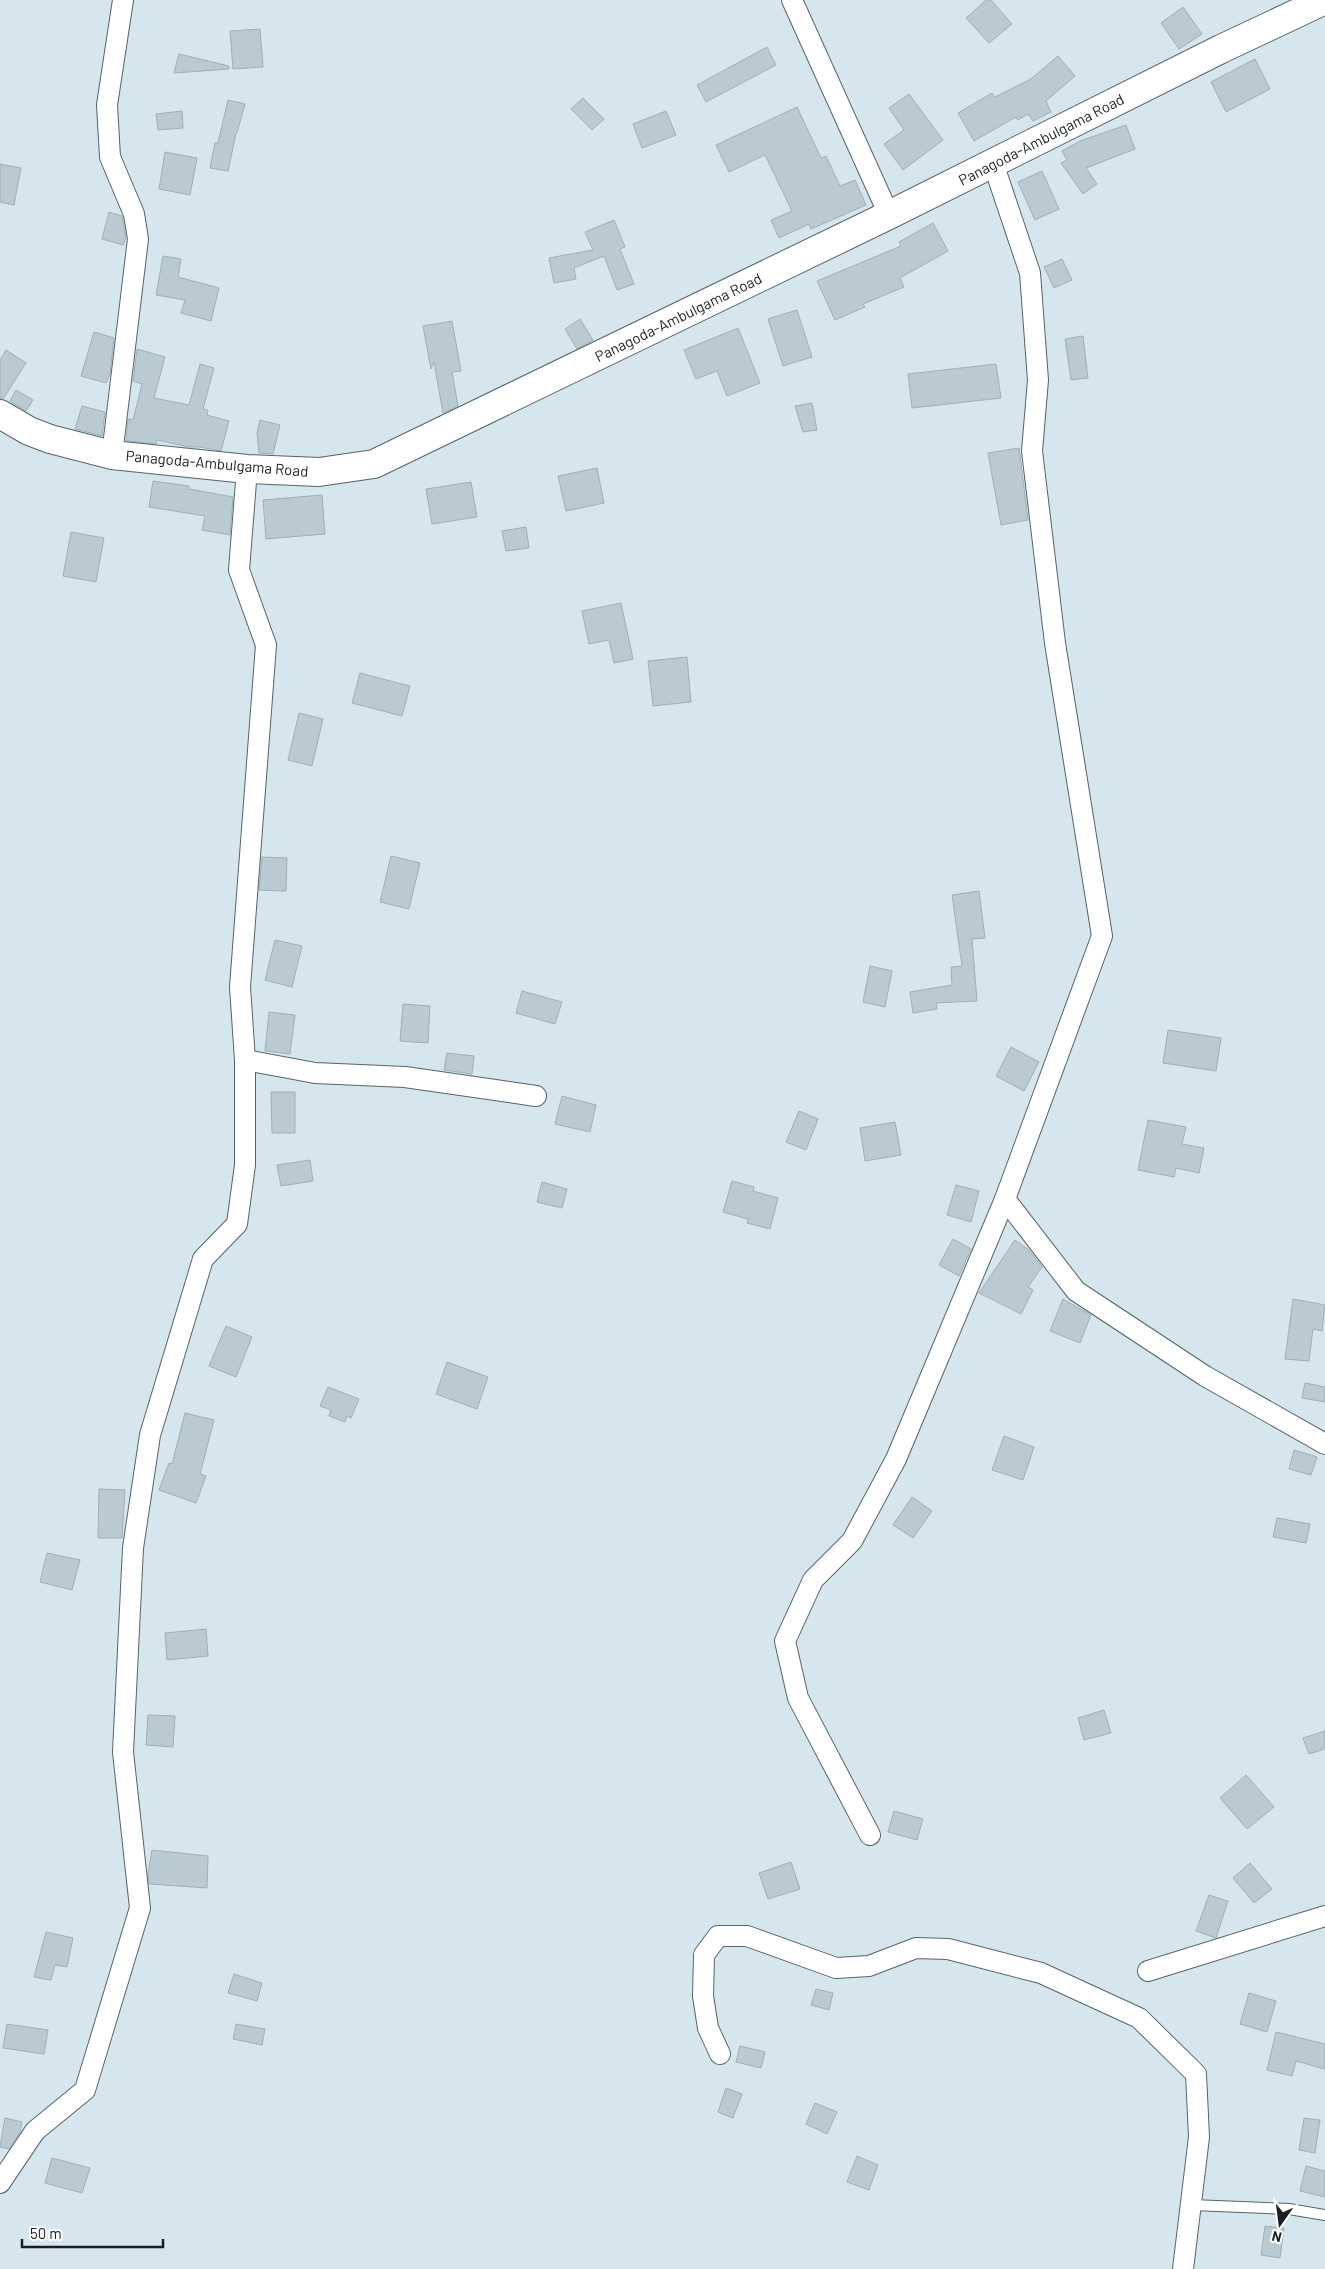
<svg xmlns="http://www.w3.org/2000/svg" width="1325" height="2269" font-family="Barlow,sans-serif">
<style>
.building{fill:#b9cad2;stroke:#9fafb7}
.lines{fill:none;stroke-linecap:round;stroke-linejoin:round}
.lane-casing{stroke:#55646b;stroke-width:12}
.street-casing{stroke:#55646b;stroke-width:22}
.primary-casing{stroke:#55646b;stroke-width:30}
.lane{stroke:#fff;stroke-width:10}
.street{stroke:#fff;stroke-width:20}
.primary{stroke:#fff;stroke-width:28}
.labels{text-anchor:middle;dominant-baseline:central;stroke-width:4;stroke-linejoin:round;paint-order:stroke}
.street-label{font-size:15px;fill:#181e21;stroke:#fff}
</style>
<rect width="100%" height="100%" fill="#d6e6ee"/>
<!-- building -->
<g class="building">
<path d="M986,0H991L1012,24L989,43L966,18Z"/>
<path d="M1183,7L1202,34L1179,49L1161,23Z"/>
<path d="M260,29L263,67L233,69L230,31Z"/>
<path d="M767,47L776,65L706,102L697,85Z"/>
<path d="M179,54L229,66V69L174,73Z"/>
<path d="M1058,56L1075,76L1046,101L1051,112L1033,121L1028,114L1018,120L1016,117L974,141L958,113L992,93L995,97L1031,79Z"/>
<path d="M1255,59L1270,89L1226,112L1211,82Z"/>
<path d="M909,94L943,140L903,170L884,144L904,130L889,108Z"/>
<path d="M583,98L604,119L592,130L571,109Z"/>
<path d="M228,100L245,104L237,133H236L228,171L210,168L215,143H218Z"/>
<path d="M797,107L821,158L826,156L840,186L855,180L866,205L811,229L809,224L779,238L771,220L792,211L765,155L729,172L716,145Z"/>
<path d="M182,111L183,128L158,130L156,114Z"/>
<path d="M666,111L676,135L642,148L633,124Z"/>
<path d="M1126,125L1135,149L1086,168L1097,184L1083,194L1061,163L1067,160L1062,151L1080,141Z"/>
<path d="M165,152L197,158L190,195L159,189Z"/>
<path d="M0,164L21,168L14,205L0,202Z"/>
<path d="M1042,171L1059,209L1035,220L1018,182Z"/>
<path d="M109,212L122,216L126,237L123,245L102,239Z"/>
<path d="M614,220L625,247L620,249L634,284L617,290L604,256L574,268L576,279L554,283L549,258L593,250L585,232Z"/>
<path d="M933,223L948,251L900,278L904,287L863,304L865,307L835,320L817,281L901,246L899,242Z"/>
<path d="M163,256L181,259L178,277L219,288L211,321L181,313L185,300L156,295Z"/>
<path d="M1062,259L1072,280L1054,288L1044,267Z"/>
<path d="M797,310L812,357L783,366L768,319Z"/>
<path d="M580,319L593,340L577,349L565,329Z"/>
<path d="M452,321L461,371L452,372L458,406L443,413L434,362L431,369L423,326Z"/>
<path d="M738,328L760,383L727,396L717,371L696,379L684,350Z"/>
<path d="M94,332L114,338L110,374L106,383L81,376Z"/>
<path d="M1083,336L1088,378L1071,380L1065,339Z"/>
<path d="M137,349L165,357L154,398L189,405L200,364L214,368L203,409L208,410L207,415L229,421L221,451L200,447H189L157,440L156,444L126,441L128,419L133,420L142,384L133,381Z"/>
<path d="M6,350L26,363L3,399L0,398V360Z"/>
<path d="M996,364L1001,398L912,408L908,374Z"/>
<path d="M16,390L33,400L26,411L10,401Z"/>
<path d="M812,403L817,430L803,432L795,406Z"/>
<path d="M82,406L105,412L102,436L75,429Z"/>
<path d="M260,420L280,425L273,454L259,453L257,433Z"/>
<path d="M1019,448L1028,520L1001,525L988,453Z"/>
<path d="M597,468L604,503L566,511L558,476Z"/>
<path d="M153,481L189,486V489L233,497L230,535L202,530L205,516L149,507Z"/>
<path d="M471,482L477,517L432,524L426,489Z"/>
<path d="M322,495L325,534L266,539L263,500Z"/>
<path d="M526,527L529,548L506,551L502,531Z"/>
<path d="M71,532L104,538L96,582L63,576Z"/>
<path d="M621,603L633,659L614,663L609,640L589,644L582,611Z"/>
<path d="M687,657L691,702L653,706L648,661Z"/>
<path d="M360,673L410,686L402,716L352,703Z"/>
<path d="M299,713L323,719L312,766L288,760Z"/>
<path d="M391,856L420,863L409,909L380,902Z"/>
<path d="M262,857L287,858L286,891L259,890Z"/>
<path d="M979,891L985,938L972,939L977,1001L936,1003L937,1009L913,1013L910,992L952,985L951,967L962,966L952,895Z"/>
<path d="M275,940L302,946L292,987L265,980Z"/>
<path d="M870,966L892,971L885,1007L863,1002Z"/>
<path d="M522,991L562,1002L555,1024L516,1013Z"/>
<path d="M403,1004L430,1006L428,1043L400,1041Z"/>
<path d="M269,1012L295,1015L290,1054L265,1051Z"/>
<path d="M1168,1030L1221,1038L1216,1071L1163,1063Z"/>
<path d="M1011,1047L1039,1062L1024,1091L996,1076Z"/>
<path d="M447,1053L474,1056L472,1074L444,1070Z"/>
<path d="M271,1092H295V1133H272Z"/>
<path d="M562,1096L596,1105L590,1132L555,1124Z"/>
<path d="M799,1111L818,1119L806,1150L786,1142Z"/>
<path d="M1148,1120L1186,1127L1182,1144L1204,1148L1199,1173L1176,1168L1174,1177L1138,1170Z"/>
<path d="M895,1122L901,1155L865,1161L860,1128Z"/>
<path d="M310,1160L313,1181L281,1186L277,1165Z"/>
<path d="M732,1181L754,1187L753,1191L778,1198L770,1229L747,1223L748,1219L723,1212Z"/>
<path d="M542,1182L567,1189L562,1208L537,1202Z"/>
<path d="M956,1185L979,1191L971,1222L947,1215Z"/>
<path d="M953,1239L971,1249L959,1276L939,1265Z"/>
<path d="M1015,1240L1029,1250L1042,1267L1028,1287L1033,1290L1021,1314L979,1293Z"/>
<path d="M1063,1299L1091,1315L1080,1343L1050,1331Z"/>
<path d="M1293,1299L1325,1305L1322,1331L1313,1329L1309,1361L1285,1359Z"/>
<path d="M226,1326L252,1337L236,1377L209,1366Z"/>
<path d="M447,1362L488,1377L477,1409L436,1394Z"/>
<path d="M1305,1383L1325,1387V1402L1302,1398Z"/>
<path d="M328,1387L359,1399L351,1418L347,1416L345,1422L329,1416L331,1410L320,1406Z"/>
<path d="M185,1413L214,1420L200,1474L206,1476L196,1503L159,1490L169,1463L172,1464Z"/>
<path d="M1004,1436L1034,1447L1023,1480L992,1470Z"/>
<path d="M1294,1450L1317,1457L1311,1475L1289,1469Z"/>
<path d="M99,1489L125,1490L122,1538H98Z"/>
<path d="M912,1497L932,1511L913,1538L893,1525Z"/>
<path d="M1277,1518L1310,1524L1306,1543L1273,1537Z"/>
<path d="M47,1553L80,1560L72,1590L40,1582Z"/>
<path d="M206,1629L208,1656L167,1660L165,1633Z"/>
<path d="M1104,1710L1111,1733L1084,1740L1078,1718Z"/>
<path d="M148,1715L175,1716L173,1747L146,1745Z"/>
<path d="M1325,1731V1749L1309,1754L1303,1738Z"/>
<path d="M1246,1775L1274,1807L1247,1829L1220,1798Z"/>
<path d="M894,1811L923,1819L917,1840L888,1832Z"/>
<path d="M152,1850L208,1856L207,1888L149,1884L148,1874Z"/>
<path d="M791,1862L800,1889L768,1899L759,1873Z"/>
<path d="M1250,1863L1272,1889L1254,1903L1233,1878Z"/>
<path d="M1209,1895L1228,1901L1216,1938L1196,1931Z"/>
<path d="M46,1932L73,1938L67,1967L55,1965L51,1980L34,1977Z"/>
<path d="M234,1974L262,1983L257,2001L228,1993Z"/>
<path d="M816,1989L833,1993L829,2010L811,2005Z"/>
<path d="M1249,1993L1276,2001L1267,2032L1240,2024Z"/>
<path d="M7,2024L48,2030L44,2054L3,2048Z"/>
<path d="M236,2024L265,2029L262,2045L233,2039Z"/>
<path d="M1276,2032L1325,2044V2069L1296,2061L1292,2076L1267,2070Z"/>
<path d="M740,2046L765,2052L761,2068L736,2062Z"/>
<path d="M726,2088L742,2094L733,2118L718,2112Z"/>
<path d="M815,2103L837,2112L827,2134L806,2124Z"/>
<path d="M5,2118L22,2122L20,2132L9,2149L0,2147Z"/>
<path d="M1304,2118L1320,2120L1315,2153L1299,2150Z"/>
<path d="M857,2156L878,2165L869,2190L847,2182Z"/>
<path d="M52,2158L90,2168L82,2193L45,2183Z"/>
<path d="M1306,2166L1325,2171V2197L1300,2191Z"/>
<path d="M1265,2226L1284,2228L1280,2258L1261,2255Z"/>
</g>
<g class="lines">
<defs>
<path id="lane" d="M1192,2205L1289,2209L1325,2215"/>
<g id="street">
<path d="M792,0L889,215"/>
<path d="M993,163L1030,273L1038,380L1032,451L1055,643L1102,936L1005,1199L1076,1291L1205,1376L1325,1444"/>
<path d="M112,455L138,239L134,214L110,157L107,105L123,0"/>
<path d="M245,1060L315,1073L405,1077L536,1096"/>
<path d="M870,1835L798,1698L785,1641L813,1580L852,1541L896,1459L1005,1199"/>
<path d="M1148,1971L1325,1916"/>
<path d="M720,2054L708,2028L703,1996L704,1955L718,1936H747L836,1968L869,1966L916,1948L948,1949L1041,1973L1139,2018L1196,2074L1199,2137L1183,2269"/>
<path d="M0,2183L35,2131L85,2090L140,1908L123,1752L133,1548L150,1435L203,1259L237,1224L245,1165V1060L240,987L266,645L239,570L247,469"/>
</g>
<path id="primary" d="M0,414L29,431L50,439L112,455L247,469L319,472L374,464L889,215L1221,49L1325,0"/>
</defs>
<!-- lane casing -->
<use href="#lane" class="lane-casing"/>
<!-- street casing -->
<use href="#street" class="street-casing"/>
<!-- primary casing -->
<use href="#primary" class="primary-casing"/>
<!-- lane -->
<use href="#lane" class="lane"/>
<!-- street -->
<use href="#street" class="street"/>
<!-- primary -->
<use href="#primary" class="primary"/>
</g>
<g class="labels">
<!-- street labels -->
<g class="street-label">
<text transform="translate(1041 139) rotate(-27)">Panagoda-Ambulgama Road</text>
<text transform="translate(678 317) rotate(-26)">Panagoda-Ambulgama Road</text>
<text transform="translate(217 463) rotate(5)">Panagoda-Ambulgama Road</text>
</g>
</g>
<!-- north arrow -->
<g transform="translate(1280 2224) rotate(194)" stroke="#ffffff" stroke-width="4" paint-order="stroke">
<path d="M0-4L9 19L0 12L-9 19Z" fill="#181e21"/>
<text y="-8" font-size="14" font-weight="bold" text-anchor="middle" fill="#181e21">N</text>
</g>
<!-- scale -->
<path d="M22 2239v8h141v-8" fill="none" stroke="#181e21" stroke-width="2.5"/>
<text x="30" y="2239" font-size="15" fill="#181e21" stroke="#ffffff" stroke-width="4" paint-order="stroke">50 m</text>
</svg>
